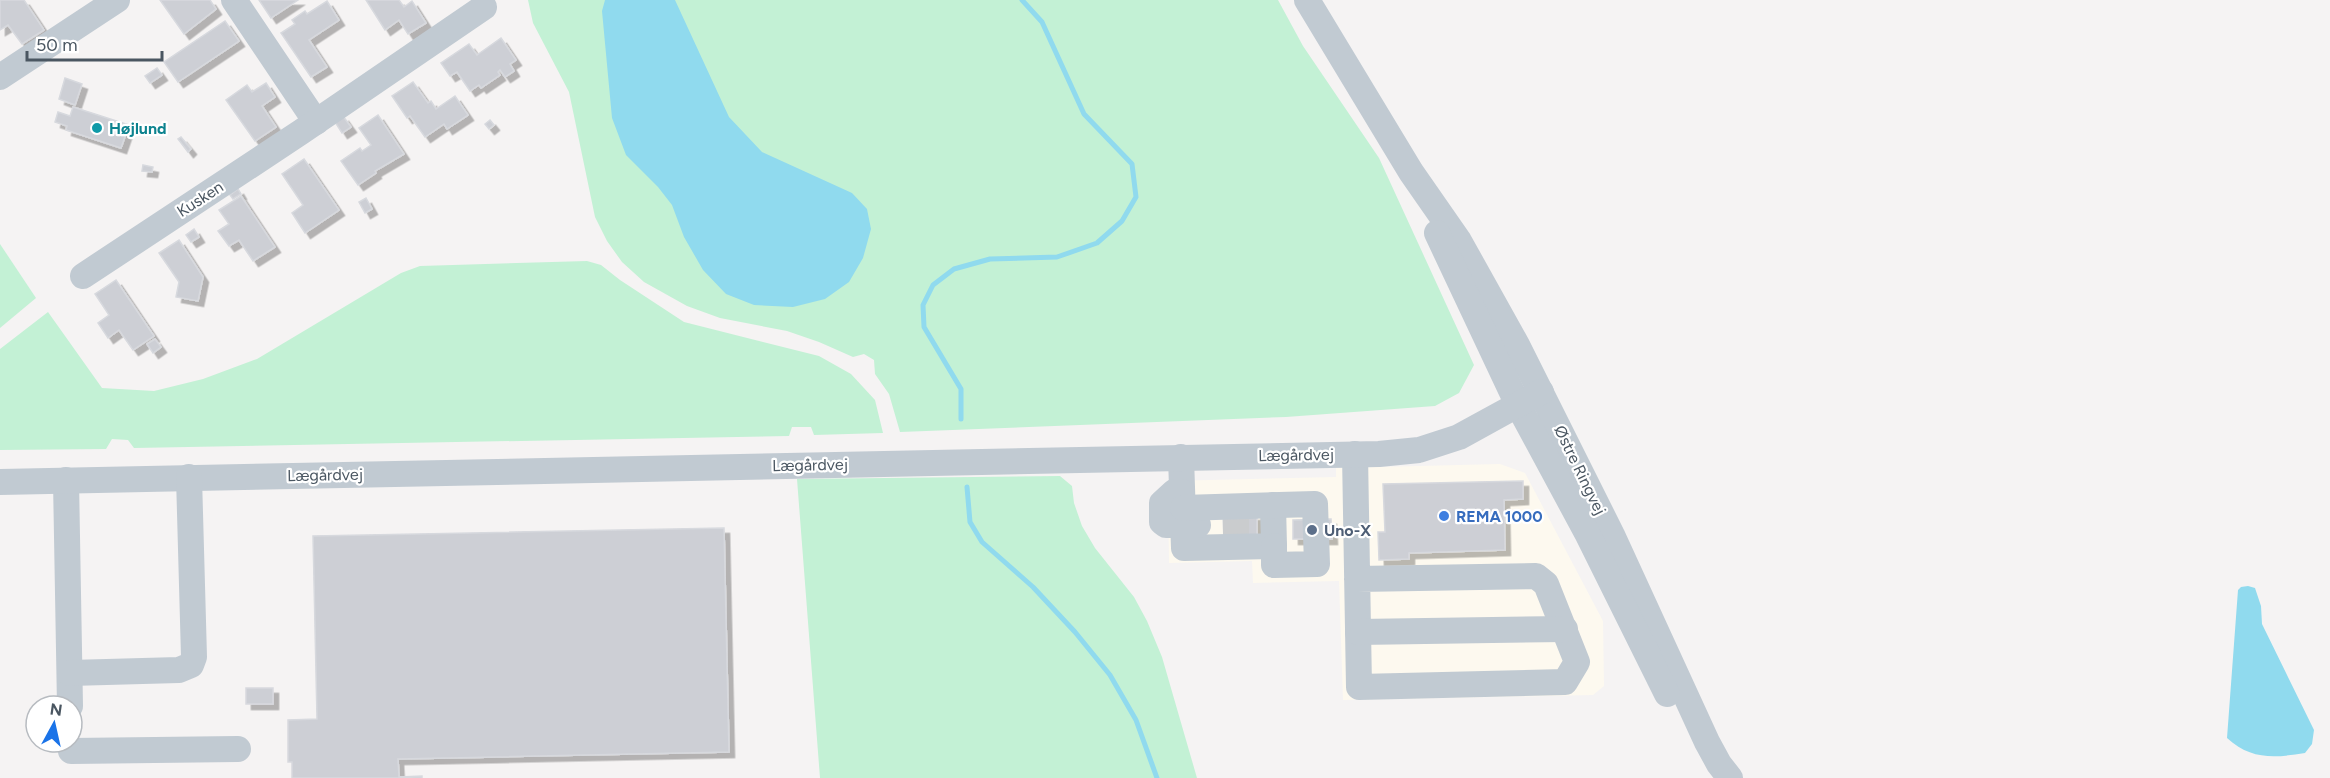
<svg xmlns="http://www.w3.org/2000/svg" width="2330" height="778" font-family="Figtree,sans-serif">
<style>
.commercial{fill:#fdf9ef}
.green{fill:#c3f1d5}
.water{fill:#90daee}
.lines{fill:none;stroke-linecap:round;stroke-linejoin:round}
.stream{stroke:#90daee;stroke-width:5}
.building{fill:#cdcfd5;stroke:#d7d9de;stroke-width:1.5;filter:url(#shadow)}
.minor-tunnel{stroke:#caccce;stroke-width:26;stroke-dasharray:26 13;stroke-linecap:butt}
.minor{stroke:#c1cad2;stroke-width:26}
.culture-dot{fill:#0f9aa8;stroke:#fff;stroke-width:2}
.shop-dot{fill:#3f7fe0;stroke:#fff;stroke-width:2}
.service-dot{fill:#5c6f8a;stroke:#fff;stroke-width:2}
.labels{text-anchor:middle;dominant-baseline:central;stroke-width:4.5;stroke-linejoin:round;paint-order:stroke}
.culture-label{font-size:16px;font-weight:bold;fill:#0d838f;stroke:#fff;text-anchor:start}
.street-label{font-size:16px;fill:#4a5661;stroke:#fff}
.shop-label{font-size:16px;font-weight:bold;fill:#366cbe;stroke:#fff;text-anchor:start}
.service-label{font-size:16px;font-weight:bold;fill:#4e5e75;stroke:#fff;text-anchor:start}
</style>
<defs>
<filter id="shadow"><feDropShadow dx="5.5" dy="5.5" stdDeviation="0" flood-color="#0004"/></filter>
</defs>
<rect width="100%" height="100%" fill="#f5f3f3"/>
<!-- commercial -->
<path class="commercial" d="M1500,464L1525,473L1603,621L1604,686L1593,695L1343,700L1339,581L1253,583L1252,561L1169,563L1168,481L1336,477V468Z"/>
<!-- green -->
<g class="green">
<path d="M528,0H1278L1303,46L1379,158L1474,365L1459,393L1435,406L1286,417L900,432L889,394L875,374L874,360L864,354L853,357L819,342L787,331L720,318L687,306L644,282L622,262L607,241L595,217L569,92L533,23Z"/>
<path d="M0,244L36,298L0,328Z"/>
<path d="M587,261L601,265L620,280L684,322L819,356L851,374L875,400L883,433L814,435L811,427H792L789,436L134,448L128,440L112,439L106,449L0,450V349L48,312L102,388L154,391L203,379L257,359L401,273L420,266Z"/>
<path d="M1060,476L1072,486L1074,503L1082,526L1095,548L1134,597L1147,621L1162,657L1197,778H820L797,479Z"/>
</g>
<!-- water -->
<g class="water">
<path d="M605,0H675L729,117L762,152L852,193L867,209L871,229L863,258L849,282L825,299L793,307L754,305L726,294L703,270L684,237L672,205L658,187L626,155L612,118L602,11Z"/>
<path d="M2248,586L2255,588L2261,606L2262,624L2314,730L2312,744L2305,753C2274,758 2251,760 2227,738L2238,590L2241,587Z"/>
</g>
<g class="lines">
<!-- stream -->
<g class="stream">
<path d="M961,419V389L924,327L923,305L933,285L954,269L990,259L1057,257L1097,243L1122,221L1136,197L1132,164L1084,114L1042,22L1022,0"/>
<path d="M967,487L970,522L982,542L1033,587L1075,632L1110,675L1136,720L1157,778"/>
</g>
</g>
<!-- building -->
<g class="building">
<path d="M0,0H24L44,30L22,44L8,25L0,30Z"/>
<path d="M160,0H210L216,9L184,34Z"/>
<path d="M259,0H298L271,18Z"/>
<path d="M366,0H399L404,7L412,1L426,23L408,34L399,20L385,30Z"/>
<path d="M327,1L339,20L309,40L327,67L311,77L281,33L295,24L292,20L305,11L307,14Z"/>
<path d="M225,21L239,41L178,82L164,62Z"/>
<path d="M501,38L516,60L510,64L514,71L505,77L500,70L498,72L500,75L481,88L479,85L470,91L457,72L450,76L441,63L469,44L477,55Z"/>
<path d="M157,68L162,75L150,83L145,76Z"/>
<path d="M65,78L82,84L75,105L59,99Z"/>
<path d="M413,82L428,103L431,101L436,109L455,96L468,115L447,129L444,124L425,137L410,116L407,118L392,96Z"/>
<path d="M266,83L275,97L262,106L276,127L255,141L226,100L247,85L252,92Z"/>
<path d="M73,107L129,125L121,148L66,130L67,126L55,122L58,112L70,116Z"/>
<path d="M378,115L404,154L375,171L376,173L358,185L341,161L360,148L362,151L371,145L359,128Z"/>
<path d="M343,116L351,127L342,133L335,122Z"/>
<path d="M490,120L494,125L489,129L485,124Z"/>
<path d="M181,137L191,149L188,152L178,139Z"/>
<path d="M304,159L339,210L305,233L292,213L303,205L282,174Z"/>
<path d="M143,165L153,167L152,172L142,171Z"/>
<path d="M238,189L241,194L233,199L230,195Z"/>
<path d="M241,196L275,247L253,261L239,240L229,246L218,231L229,224L219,210Z"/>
<path d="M366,198L372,209L365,213L359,202Z"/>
<path d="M194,229L199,237L191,242L186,235Z"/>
<path d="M179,240L203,277L198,301L176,297L179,282L159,253Z"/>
<path d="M116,280L154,336L133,350L119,330L108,338L98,323L109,315L95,294Z"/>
<path d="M155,339L161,347L153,353L147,344Z"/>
<path d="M1523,481V499L1504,500L1505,550L1409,553V559L1379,560L1378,532H1385L1383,484Z"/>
<path d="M1257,515V540L1224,541L1223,516Z"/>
<path d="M1331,519L1332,539H1293V520Z"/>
<path d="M724,528L729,752L398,759L399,777L422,776V778H292V762H288V720L317,719L313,536Z"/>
<rect x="246" y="688" width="27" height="16"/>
</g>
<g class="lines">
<!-- minor-tunnel -->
<path class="minor-tunnel" d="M1223,524H1257"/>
<!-- minor -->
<g class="minor">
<path d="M234,0L316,122"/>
<path d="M1307,0L1411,172L1459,241L1517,345L1612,535L1707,742L1719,764L1730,778"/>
<path d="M0,77L117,0"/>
<path d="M1437,233L1518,405L1587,533L1667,694"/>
<path d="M83,276L301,132L484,7"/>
<path d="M1355,454C1357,532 1357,609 1359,687L1565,682L1577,662L1546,584L1536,576L1357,579"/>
<path d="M1181,457L1184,548L1274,546L1273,505"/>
<path d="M66,480L70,706"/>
<path d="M0,482L1379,454L1419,450L1459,437L1541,392"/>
<path d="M1182,492H1174L1162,503V522L1166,525H1198"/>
<path d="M1183,508L1315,504L1317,564L1274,565V546"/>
<path d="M1358,632L1565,629"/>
<path d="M70,673L179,670L191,665L194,657L189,477"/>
<path d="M71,751L238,749"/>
</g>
</g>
<!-- markers -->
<circle class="culture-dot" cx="97" cy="128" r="6"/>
<circle class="shop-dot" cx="1444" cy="516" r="6"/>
<circle class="service-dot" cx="1312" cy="530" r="6"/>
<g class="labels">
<!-- culture labels -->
<g class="culture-label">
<text x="109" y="128">Højlund</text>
</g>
<!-- street labels -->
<g class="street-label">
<text transform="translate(200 199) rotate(-33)">Kusken</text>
<text transform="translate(1296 455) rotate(-1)">Lægårdvej</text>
<text transform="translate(810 465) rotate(-1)">Lægårdvej</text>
<text transform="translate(1580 470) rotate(64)">Østre Ringvej</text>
<text transform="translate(325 475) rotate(-1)">Lægårdvej</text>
</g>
<!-- shop labels -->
<g class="shop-label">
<text x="1456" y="516">REMA 1000</text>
</g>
<!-- service labels -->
<g class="service-label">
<text x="1324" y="530">Uno-X</text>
</g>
</g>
<!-- north arrow -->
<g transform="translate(54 724) rotate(8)"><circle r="28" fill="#ffffff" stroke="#b7bbc0" stroke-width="1.5"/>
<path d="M0-4.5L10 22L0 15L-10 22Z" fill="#1a73e8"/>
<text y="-9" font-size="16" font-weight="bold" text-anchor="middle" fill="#4a5661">N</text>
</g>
<!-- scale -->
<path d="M27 51v9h135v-9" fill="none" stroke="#4a5661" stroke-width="3"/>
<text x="36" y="51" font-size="18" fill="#4a5661" stroke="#ffffff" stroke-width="4.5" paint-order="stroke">50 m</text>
</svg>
